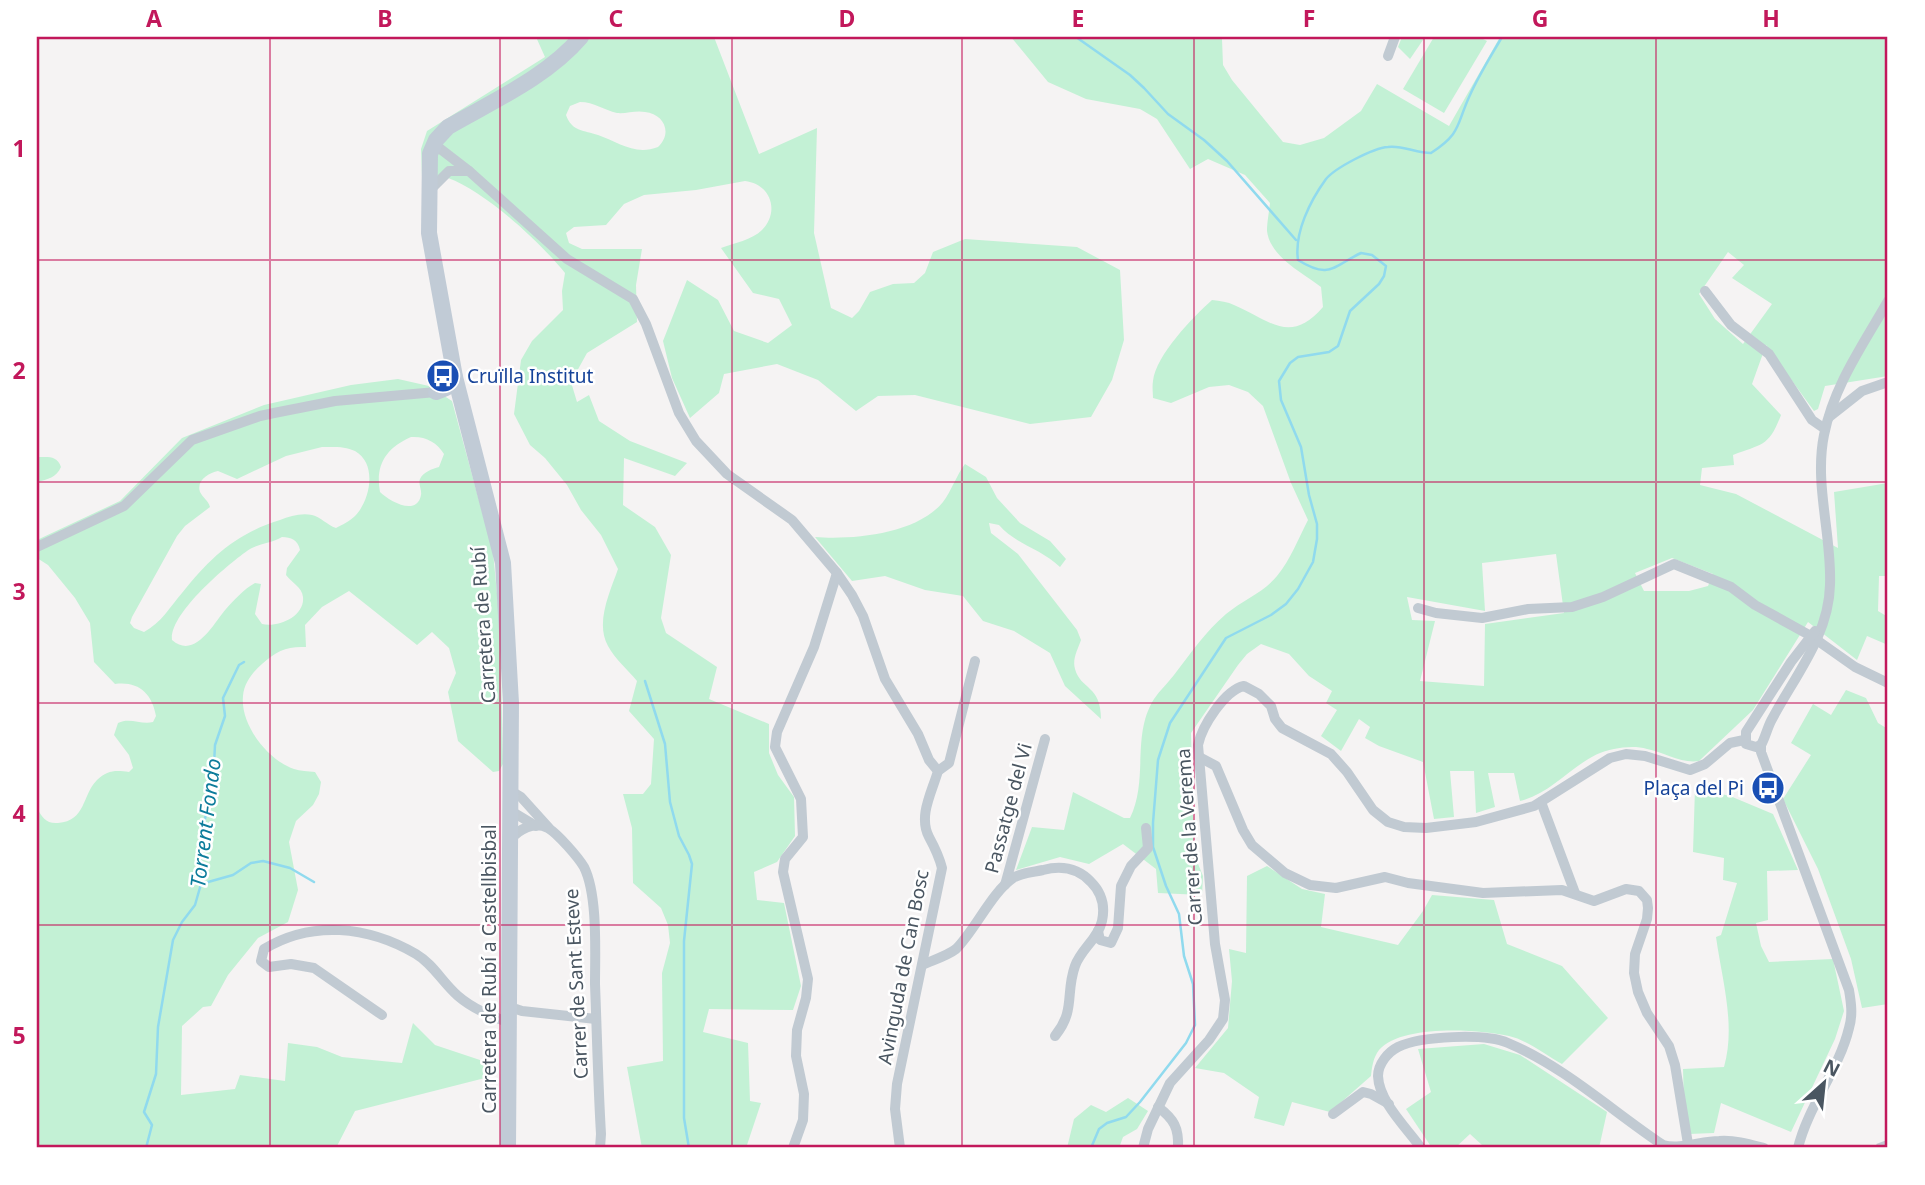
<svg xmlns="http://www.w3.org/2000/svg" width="1925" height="1185" font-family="'Noto Sans',sans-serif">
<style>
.green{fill:#c3f1d5;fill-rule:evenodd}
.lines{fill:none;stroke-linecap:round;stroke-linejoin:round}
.stream{stroke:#90daee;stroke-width:2.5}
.street{stroke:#c1cad2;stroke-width:10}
.secondary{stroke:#c1cbd6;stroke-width:16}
.grid{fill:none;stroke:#c2185b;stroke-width:2;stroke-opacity:0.55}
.labels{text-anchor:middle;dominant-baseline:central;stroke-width:5;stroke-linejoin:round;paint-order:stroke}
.transit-label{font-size:19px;fill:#164399;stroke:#fff;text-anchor:start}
.street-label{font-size:19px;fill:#4a5661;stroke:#fff}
.water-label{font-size:21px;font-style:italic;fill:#0c7c9b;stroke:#fff}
.neatline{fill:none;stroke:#c2185b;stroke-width:2.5}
.grid-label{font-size:23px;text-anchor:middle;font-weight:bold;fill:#c2185b}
</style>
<rect width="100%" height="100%" fill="#f5f3f3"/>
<!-- green -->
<g class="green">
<path d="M536,37H714L759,154L817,128L814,233L831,308L852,318L859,311L870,292L893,284L914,283L925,273L933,252L965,239L1077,247L1120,270L1124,340L1112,380L1091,417L1030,424L915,395L878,396L856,411L818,380L777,364L724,374L719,393L690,418L672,378L663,341L687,280L718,300L734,331L768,343L792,325L779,299L753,293L721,248C734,243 752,240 762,230C780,212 771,184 745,181L696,190L644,195L624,204L606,225L574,227L566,233L569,243L582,249H642L636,285L637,322L587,353L571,382L577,402L589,395L599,421L630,441L687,463L675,476L624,458L623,505L655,527L671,555L661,618L666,633L717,667L709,699L769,724V753L778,775L794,797L795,836L777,862L754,872L757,900L784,903L801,986L793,1010L709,1009L703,1032L748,1043L750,1101L761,1103L746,1148H642L627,1067L663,1061L662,973L670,943L668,925L661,908L633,883L632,828L623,794H643L651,784L654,739L629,711L637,681C628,670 615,659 608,646C595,623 610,592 618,569L601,535L581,510L567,485L545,458L530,445L514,414L521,360L532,341L563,310L562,291L565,273C541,243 485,191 448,178C441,175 430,177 422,177L421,149L427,131L545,57ZM580,102C594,102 604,110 617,113C626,114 636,110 645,112C664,114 673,133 658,147C635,156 618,142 598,135C584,130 572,132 566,115L570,106Z"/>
<path d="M1011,37H1217L1222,39L1223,65L1232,80L1283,142L1300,145L1324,138L1361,111L1377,84L1449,126L1500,37H1888V376L1825,386L1818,409L1814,411L1766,345L1752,384L1781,415C1769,447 1762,444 1733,455L1734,465L1702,468L1700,485L1736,494L1838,548L1834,492L1888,483V576H1879L1878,611L1888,617V645L1867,636L1857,660L1808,622L1753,710L1699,761C1682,764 1663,752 1647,749C1637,746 1624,747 1614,749C1578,755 1557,792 1520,801L1514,773H1488L1495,807L1476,813L1474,771H1450L1454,817L1434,819L1423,762L1379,746L1365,738L1370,727L1359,719L1341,751L1321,736L1337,710L1326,703L1332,691L1309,676L1289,654L1261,644L1247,654L1238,665L1191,733L1194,854L1203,876L1202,895L1158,893L1156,869L1123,844L1089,864L1060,857L1016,870L1032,827L1064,830L1073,792L1124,818H1130C1149,779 1131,736 1154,699C1160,690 1168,683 1174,675C1191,653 1205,632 1226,614C1243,600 1263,593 1277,576C1291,559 1298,539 1308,520L1291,483L1263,406L1248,392L1229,385L1209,387L1171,403L1153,398C1153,393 1152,387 1153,381C1156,355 1193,317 1212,300C1220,301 1228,302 1234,305C1271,321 1290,345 1323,307L1321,287C1303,273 1270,257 1267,231C1267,223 1269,212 1270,203L1245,175L1208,159L1190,169L1157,119L1140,109L1086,99L1048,82ZM1728,252L1744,265L1732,278L1772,304L1743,344L1715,319L1699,294ZM1556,554L1564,613L1485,624L1484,686L1420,681L1435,621L1412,620L1407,597L1485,611L1482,563ZM1672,558L1713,574L1708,586L1689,591H1644L1635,573Z"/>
<path d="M1402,37H1425L1410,59L1398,47Z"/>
<path d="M1434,37H1479L1487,41L1444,113L1403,89Z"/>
<path d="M398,379L429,386L452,401L493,552L500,625L503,764L499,771L493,772L458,741L448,692L456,673L449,648L432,632L417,645L349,591L322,607L305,625L306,647C287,646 276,651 262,664C253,672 244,683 243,696C240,725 268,760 294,769C300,771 308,771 315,772L321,782L319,794L313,805L296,821L289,842L298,890L288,922L258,938L228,975L211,1006L203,1007L182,1026L181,1095L235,1089L240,1075L285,1081L288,1043L317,1047L342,1057L402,1063L413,1023L435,1045L486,1062L485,1078L355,1111L336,1148H37V808C42,817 46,824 58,823C86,821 82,795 97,780C107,770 116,770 129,772L133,768L129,755L114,735L118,723C130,717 141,725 153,722L156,716C152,693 138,681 115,684L94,662L90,623L75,598L48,565L37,558V540L120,501L182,438L264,405L351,385ZM411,437C425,436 437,442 444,454L439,467C432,469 423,472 420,479C418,484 422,490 421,495C417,517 389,501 380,492C375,465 386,448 411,437ZM322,447C333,447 345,446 355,451C378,464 370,501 355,516C350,521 342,525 336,528C327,525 321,517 312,515C301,513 290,516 280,520C235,534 211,557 182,593C170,607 161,623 144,632L134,628L130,623L132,617L177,536L185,526L210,507C208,500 203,498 200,492C196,480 209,473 218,471L237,479L286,456ZM282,537C291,537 298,540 300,550L287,568L286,575C291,582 302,587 303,597C305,617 277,628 262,624L255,614L261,584L255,583C244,589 234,600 226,609C213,624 195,660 172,640C169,614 226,566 247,551C258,543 271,544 282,537Z"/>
<path d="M37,457C48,457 57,455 61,467C56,478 48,479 37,482Z"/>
<path d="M965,464L986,477L997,498L1020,523L1050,541L1066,559L1060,567C1042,549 1015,544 999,525L989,523L991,533L1018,554L1077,630L1081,640C1078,649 1072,659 1075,669C1081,690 1101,685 1101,719L1065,686L1050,653L1014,631L983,621L963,596L925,590L885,576L852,581L815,537C853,540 917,534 943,502C952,490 956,476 965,464Z"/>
<path d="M1846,690L1866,698L1878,723L1888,729V1004L1862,1008L1851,959L1818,869L1783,799L1811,755L1791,743L1813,704L1831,715Z"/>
<path d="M1695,788L1730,796L1773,814L1798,870L1767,871L1768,920L1756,923L1761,946L1769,962L1833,959L1844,1011L1835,1039L1791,1132L1721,1103L1714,1133L1689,1134L1684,1103L1683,1069L1724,1067C1736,1025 1722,980 1716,937L1721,935L1737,883L1723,880L1724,858L1693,852Z"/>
<path d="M1267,866L1302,889L1325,894L1321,927L1398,945L1423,911L1432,895L1494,900L1507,944L1562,966L1608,1018L1562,1064C1546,1055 1527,1040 1509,1036C1479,1029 1401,1024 1379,1050C1373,1058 1372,1067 1371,1076L1330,1112L1292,1102L1284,1126L1254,1118L1259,1097L1224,1073L1195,1068L1228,1028L1232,981L1229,949L1246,953L1247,876Z"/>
<path d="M1484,1044L1520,1055L1607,1112L1599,1148H1480L1482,1145L1470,1134L1455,1148H1432L1406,1109L1431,1092L1418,1049Z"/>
<path d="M1128,1098L1148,1111L1137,1129L1123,1137L1119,1148H1067L1074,1119L1091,1105L1106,1112Z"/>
</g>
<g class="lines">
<!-- stream -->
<g class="stream">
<path d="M1076,37L1130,75L1144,88L1168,114L1204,140L1227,161L1296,240"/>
<path d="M645,681L665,744L670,802L679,836L689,855L692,864L684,941V1118L689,1148"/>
<path d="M201,884L233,875L251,863L263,861L290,868L314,882"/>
<path d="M146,1148L152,1125L144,1112L156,1074L158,1027L173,940L182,922L195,905L201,884L200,843L207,809L206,791L214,764L215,745L225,716L223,698L239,665L244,662"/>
<path d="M1091,1148L1099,1129L1107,1123L1126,1117L1140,1102L1186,1043L1195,1025L1193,984L1184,956L1179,914L1166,886L1153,847V823L1158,760L1170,723L1226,638L1271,615L1286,604L1298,589L1313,562L1317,539V524L1309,495L1301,447L1281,400L1279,381L1290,363L1298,357L1329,352L1338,346L1350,311L1379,284L1384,276L1386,266L1372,255L1361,253C1333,266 1330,280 1298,260C1294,233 1310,201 1326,179C1335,168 1373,148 1388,147C1402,145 1416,153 1431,153C1462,133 1456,125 1470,95C1479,75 1491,56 1502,37"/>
</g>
<!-- street -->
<g class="street">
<path d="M1388,56L1395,37"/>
<path d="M434,144L469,171L567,259L633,299L646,324L679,413L696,441L727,474L792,520L837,573L852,595L863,616L885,679L918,734L929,760L938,771C932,792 918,816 929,837C935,848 939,856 942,868L897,1084L895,1109L900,1148"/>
<path d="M430,190L449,171H469"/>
<path d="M1705,291L1731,325L1769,354L1812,420L1825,429"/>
<path d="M1829,417L1862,391L1888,382"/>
<path d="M37,547L124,506L192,440L260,416L274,413L335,401L436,392"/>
<path d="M1418,608L1436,613L1482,618L1528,609L1572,607L1603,597L1674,564L1731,587L1755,605L1811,636L1855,667L1888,683"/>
<path d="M1761,745C1765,738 1767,729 1771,721C1794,677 1829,636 1830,585C1832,535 1814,484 1824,435C1834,385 1863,345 1888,301"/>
<path d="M1761,745V752L1849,990C1851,1002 1853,1015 1849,1028C1839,1070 1808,1106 1798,1148"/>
<path d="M1761,745L1756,747L1746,744V732L1791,662L1815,631"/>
<path d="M1199,757L1216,766L1243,830L1252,845L1285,873L1310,885L1336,888L1385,877L1408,883L1483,893L1562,890L1594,901L1626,889L1639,891L1647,900L1648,908L1647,919L1635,954L1634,973L1638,992L1647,1013L1669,1046L1675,1065L1688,1144"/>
<path d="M938,771L949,763L975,661"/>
<path d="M511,791L521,797L549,828"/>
<path d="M1541,802L1575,893"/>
<path d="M511,811L536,826"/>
<path d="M510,840C519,829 534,821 548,828C558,834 578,857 584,867C598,895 595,953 595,984C597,1034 598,1084 601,1134L600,1148"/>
<path d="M1005,885L1045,739"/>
<path d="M1098,931L1100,940L1111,943L1118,928L1121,886L1131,866L1148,848L1146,828"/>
<path d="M922,965C933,960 947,956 956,949C975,930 992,892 1013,878C1020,873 1034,872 1043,870C1062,865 1078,868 1091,882C1102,893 1105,907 1102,921C1098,939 1081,949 1075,966C1065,994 1076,1010 1055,1036"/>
<path d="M510,1007L522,1011L596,1019"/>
<path d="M382,1015L314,968L291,964L269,967L261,961L264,949C312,920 368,926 416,954C433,964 443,983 458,996C473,1009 491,1016 510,1023"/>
<path d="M1158,1107C1174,1119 1179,1128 1178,1148"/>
<path d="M1333,1114L1363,1092L1371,1094L1389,1104"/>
<path d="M793,1148L803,1120L804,1094L796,1056L797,1030L806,998L808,979L783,872L785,859L803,837L801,799L775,747L777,732L814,647L837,573"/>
<path d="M1143,1148L1148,1129L1170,1083L1209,1040L1223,1019L1225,1000L1215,944L1198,745C1202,726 1225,690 1244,686L1259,694L1271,706L1275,719L1282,728L1331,754L1347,772L1373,810L1388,822L1404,827L1426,828L1476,822L1534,806L1610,758L1626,754L1645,756L1690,770L1705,764L1730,743L1744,740"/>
<path d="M1421,1148C1407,1128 1379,1102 1378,1076C1378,1064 1388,1052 1398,1047C1421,1036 1485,1033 1508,1043C1565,1067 1612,1111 1663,1145C1680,1150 1701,1141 1719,1141C1736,1140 1749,1144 1764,1148"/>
<path d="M1880,1148L1888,1145"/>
</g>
<!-- secondary -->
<g class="secondary">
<path d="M436,392L446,388L455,377"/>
<path d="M508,1148L511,703L503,563L455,377L429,233L430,154L436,140L448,127C493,101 547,77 581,37"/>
</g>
</g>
<!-- grid -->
<path class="grid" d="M270,37V1148M500,37V1148M732,37V1148M962,37V1148M1194,37V1148M1424,37V1148M1656,37V1148M37,260H1888M37,482H1888M37,703H1888M37,925H1888"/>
<!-- icons -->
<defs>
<symbol id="bus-disc" viewBox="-11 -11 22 22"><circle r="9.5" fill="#1a4fb4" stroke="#fff"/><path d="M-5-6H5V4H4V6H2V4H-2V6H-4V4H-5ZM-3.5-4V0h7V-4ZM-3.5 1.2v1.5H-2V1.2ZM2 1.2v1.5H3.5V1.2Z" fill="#fff"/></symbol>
</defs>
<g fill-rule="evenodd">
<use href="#bus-disc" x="424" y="357" width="38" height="38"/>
<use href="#bus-disc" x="1749" y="769" width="38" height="38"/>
</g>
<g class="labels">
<!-- transit labels -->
<g class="transit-label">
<text x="467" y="376">Cruïlla Institut</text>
<text x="1744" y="788" text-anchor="end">Plaça del Pi</text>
</g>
<!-- street labels -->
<g class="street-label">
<text transform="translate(483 625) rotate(-94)">Carretera de Rubí</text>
<text transform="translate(1008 808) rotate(-75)">Passatge del Vi</text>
<text transform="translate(1189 837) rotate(-94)">Carrer de la Verema</text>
<text transform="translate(903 967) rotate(-79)">Avinguda de Can Bosc</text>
<text transform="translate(489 969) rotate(-90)">Carretera de Rubí a Castellbisbal</text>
<text transform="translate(576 984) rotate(-93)">Carrer de Sant Esteve</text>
</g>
<!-- water labels -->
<g class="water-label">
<text transform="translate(205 823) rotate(-83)">Torrent Fondo</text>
</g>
</g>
<!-- border -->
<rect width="1925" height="1185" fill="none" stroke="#ffffff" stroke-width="77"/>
<!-- north arrow -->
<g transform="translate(1824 1083) rotate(27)" stroke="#ffffff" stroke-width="5" paint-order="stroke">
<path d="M0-5L12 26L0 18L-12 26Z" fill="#4a5661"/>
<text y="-10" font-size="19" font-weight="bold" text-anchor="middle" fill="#4a5661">N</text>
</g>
<rect x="38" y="38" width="1848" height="1108" class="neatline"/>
<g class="grid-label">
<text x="154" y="27">A</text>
<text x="385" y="27">B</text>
<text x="616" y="27">C</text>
<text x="847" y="27">D</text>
<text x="1078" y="27">E</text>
<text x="1309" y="27">F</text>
<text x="1540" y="27">G</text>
<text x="1771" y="27">H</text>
<text x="19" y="157">1</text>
<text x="19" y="379">2</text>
<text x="19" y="600">3</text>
<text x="19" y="822">4</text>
<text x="19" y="1044">5</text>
</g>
</svg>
